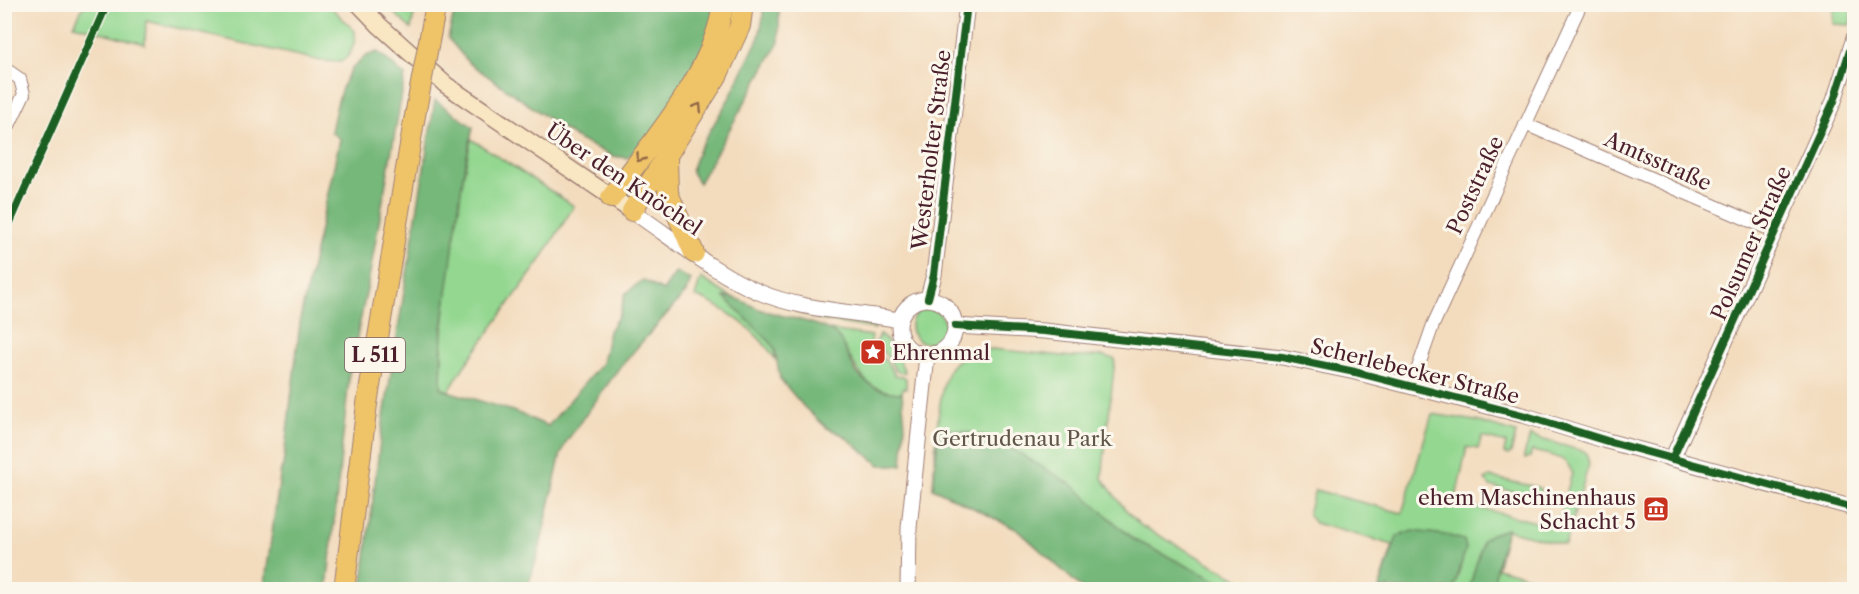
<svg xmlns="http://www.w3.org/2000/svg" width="1859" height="594" font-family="'Libre Caslon Text',serif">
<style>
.green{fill:#93d790;stroke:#6e7b5e;stroke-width:1.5}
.forest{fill:#76b87a;stroke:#606c52;stroke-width:1.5}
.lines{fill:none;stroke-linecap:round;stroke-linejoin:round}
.minor-casing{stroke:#9e7e74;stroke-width:14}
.tertiary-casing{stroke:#9e7e74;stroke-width:17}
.secondary-casing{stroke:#9e7e74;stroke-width:19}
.primary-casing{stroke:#9e7e74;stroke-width:22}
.trunk-casing{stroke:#9e7e74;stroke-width:22}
.minor{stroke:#fff;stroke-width:12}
.tertiary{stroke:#fff;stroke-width:15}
.secondary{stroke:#f9e7c3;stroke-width:16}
.primary{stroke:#efc469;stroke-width:20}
.trunk{stroke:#efc469;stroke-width:20}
.trunk-bridge-casing{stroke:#9e7e74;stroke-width:22;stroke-linecap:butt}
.trunk-bridge{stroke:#efc469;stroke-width:20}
.cycleway-casing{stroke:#fbf7ec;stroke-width:11}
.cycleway{stroke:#1b5e20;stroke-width:8}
.oneway{stroke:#946947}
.labels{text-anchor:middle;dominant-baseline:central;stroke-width:6;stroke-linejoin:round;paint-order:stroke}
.shield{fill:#fbf7ec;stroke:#7f6065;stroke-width:1.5}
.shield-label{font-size:20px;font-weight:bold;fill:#4a1f2b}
.street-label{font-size:21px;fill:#4a1f2b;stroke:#fbf7ec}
.poi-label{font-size:21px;fill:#4a1f2b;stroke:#fbf7ec;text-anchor:start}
.park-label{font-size:21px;fill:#605649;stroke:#fbf7ec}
</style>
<rect width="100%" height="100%" fill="#fbf7ec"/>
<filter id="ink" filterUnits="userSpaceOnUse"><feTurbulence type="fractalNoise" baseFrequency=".0167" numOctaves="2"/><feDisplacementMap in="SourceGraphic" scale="12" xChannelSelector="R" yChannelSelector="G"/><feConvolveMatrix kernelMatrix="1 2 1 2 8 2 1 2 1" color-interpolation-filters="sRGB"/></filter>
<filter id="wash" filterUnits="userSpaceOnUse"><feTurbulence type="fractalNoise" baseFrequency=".008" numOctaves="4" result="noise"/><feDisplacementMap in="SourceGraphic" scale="24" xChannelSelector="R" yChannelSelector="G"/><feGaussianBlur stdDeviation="1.35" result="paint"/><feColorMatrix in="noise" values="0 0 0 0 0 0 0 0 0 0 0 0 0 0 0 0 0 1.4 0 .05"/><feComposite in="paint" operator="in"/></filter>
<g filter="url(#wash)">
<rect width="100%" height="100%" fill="#f3dcbe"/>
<!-- green -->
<g class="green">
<path d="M328,4L355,31C356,43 351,57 340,62L321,61L146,21L145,44L74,25L84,5Z"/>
<path d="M386,5H416L411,29Z"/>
<path d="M1834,5H1853L1850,25L1833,24Z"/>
<path d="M471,139L574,206L540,261L463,368L449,391L441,388C442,306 453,220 471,139Z"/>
<path d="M701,278L731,297H725L770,341L775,350V359C757,330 726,308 695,296Z"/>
<circle cx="928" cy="326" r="17"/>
<path d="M795,311L875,325V329L820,320Z"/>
<path d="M829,330L872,336L870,348L886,361L895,375L906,378V388H903L902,393C853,394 858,354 829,330Z"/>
<path d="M880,334L893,347L905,372L901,373L896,371L887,356L875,345Z"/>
<path d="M992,349L1074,357L1103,356L1115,359L1102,478L1124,508L1140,525L1257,589H1083L1018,530L933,488C935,460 937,395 948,372C957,355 974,350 992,349Z"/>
<path d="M1432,414L1476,421L1516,433L1511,453L1508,455L1504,453L1506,443L1482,437L1478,449L1467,447L1455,502L1544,524L1554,523L1560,517L1572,473C1567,455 1548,455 1532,451L1530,457L1525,459L1524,456L1530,436L1586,452L1589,464L1565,545L1507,530L1497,568L1538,579L1535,589H1379L1393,545L1315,523L1308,514L1315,490L1402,513Z"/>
<path d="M1490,477L1537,487L1541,489V496L1538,498L1490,486L1485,480Z"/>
</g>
<!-- forest -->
<g class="forest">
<path d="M456,5H716L710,39L652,134L627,158L613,156L579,140L469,63L448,38Z"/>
<path d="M763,5H779V42L699,183L691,171L699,149L730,97L759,37L763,18Z"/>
<path d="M378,52L405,76L368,284L348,379H349L327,589H264L281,469L283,466L301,315L340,139L331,132C337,103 343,59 378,52Z"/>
<path d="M435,100L473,127L464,170L442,329L441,389L513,411L548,426L602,363L609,331L620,314L625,294L643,280L663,291L676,272L691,280L686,292L620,367L566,442L560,457L540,547L527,589H362L380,441Z"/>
<path d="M724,297C737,296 747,304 759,309C779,317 822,321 837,336C847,347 849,362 857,373C868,387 886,393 902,393L905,426L902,465H880L843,435L827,428L804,407L780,379L775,350L770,342Z"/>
<path d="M939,427L987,436L1009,447L1074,486L1133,539L1233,589H1083L1018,530L933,488Z"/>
<path d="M1507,529L1496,568L1494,589H1469L1483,540L1491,534Z"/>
<path d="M1413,531L1446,535L1464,540L1466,548L1454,589H1379L1397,536Z"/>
</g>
</g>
<g filter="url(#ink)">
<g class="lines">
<defs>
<g id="minor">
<path d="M4,68L20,79L24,94L4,136"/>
<path d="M1525,124L1776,232"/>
<path d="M1412,385L1433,325L1581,4"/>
</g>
<g id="tertiary">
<path d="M632,211C671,237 717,275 759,292C803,311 853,311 899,320"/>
<path d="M928,298L934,275L967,4"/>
<circle cx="927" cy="327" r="28"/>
<path d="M955,326L1044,331L1282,357L1355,372L1526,416L1607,441L1854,508"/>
<path d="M1672,459L1834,101L1854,38"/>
<path d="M908,590L909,528L927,356"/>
</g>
<path id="secondary" d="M359,4L379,25L446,85L632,211"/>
<g id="primary">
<path d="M667,157L668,193L694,253"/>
<path d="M611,198C651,143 714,73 723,4"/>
<path d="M632,211L717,76L740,26L743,4"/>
</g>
<g id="trunk">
<path d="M433,20L436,4"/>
<path d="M344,590L367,404L414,121"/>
</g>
</defs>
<!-- minor casing -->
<use href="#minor" class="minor-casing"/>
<!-- tertiary casing -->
<use href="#tertiary" class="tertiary-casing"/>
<!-- secondary casing -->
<use href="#secondary" class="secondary-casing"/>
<!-- primary casing -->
<use href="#primary" class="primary-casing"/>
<!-- trunk casing -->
<use href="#trunk" class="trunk-casing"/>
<!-- minor -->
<use href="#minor" class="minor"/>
<!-- tertiary -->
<use href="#tertiary" class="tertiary"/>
<!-- secondary -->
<use href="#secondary" class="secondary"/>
<!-- primary -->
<use href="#primary" class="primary"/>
<!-- trunk -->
<use href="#trunk" class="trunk"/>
<defs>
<path id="trunk-bridge" d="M414,121L433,20"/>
</defs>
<!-- trunk-bridge casing -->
<use href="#trunk-bridge" class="trunk-bridge-casing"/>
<!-- trunk-bridge -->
<use href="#trunk-bridge" class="trunk-bridge"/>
<defs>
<g id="cycleway">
<path d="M4,236L107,4"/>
<path d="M928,298L934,275L967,4"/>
<path d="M955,326L1044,331L1282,357L1355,372L1526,416L1607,441L1854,508"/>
<path d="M1672,459L1834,101L1854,38"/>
</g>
</defs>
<!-- cycleway casing -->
<use href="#cycleway" class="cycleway-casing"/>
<!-- cycleway -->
<use href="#cycleway" class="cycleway"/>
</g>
<!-- one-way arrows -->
<defs><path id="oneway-chevron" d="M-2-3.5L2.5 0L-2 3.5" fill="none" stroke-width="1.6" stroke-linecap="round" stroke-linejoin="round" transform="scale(1.5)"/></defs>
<g class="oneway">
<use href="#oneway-chevron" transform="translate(698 107) rotate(-58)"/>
<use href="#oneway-chevron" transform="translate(640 158) rotate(126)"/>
</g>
</g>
<!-- icons -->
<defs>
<symbol id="sight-square" viewBox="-11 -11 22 22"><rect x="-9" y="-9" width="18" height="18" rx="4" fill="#c8321e" stroke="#fbf7ec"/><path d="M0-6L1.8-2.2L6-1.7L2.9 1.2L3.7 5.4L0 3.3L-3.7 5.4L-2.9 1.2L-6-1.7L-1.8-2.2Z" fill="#fff"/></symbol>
<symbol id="museum-square" viewBox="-11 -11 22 22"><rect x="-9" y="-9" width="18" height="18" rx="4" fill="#c8321e" stroke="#fbf7ec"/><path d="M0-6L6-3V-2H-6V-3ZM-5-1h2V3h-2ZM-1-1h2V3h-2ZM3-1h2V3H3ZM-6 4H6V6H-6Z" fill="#fff"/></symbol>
</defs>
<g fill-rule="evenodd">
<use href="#sight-square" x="858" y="337" width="30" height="30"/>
<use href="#museum-square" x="1641" y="494" width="30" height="30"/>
</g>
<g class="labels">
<!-- shield labels -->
<rect class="shield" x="345" y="338" width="60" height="34" rx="4.5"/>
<g class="shield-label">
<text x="375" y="355">L 511</text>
</g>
<!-- street labels -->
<g class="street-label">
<text transform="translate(931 150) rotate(-83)">Westerholter Straße</text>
<text transform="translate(1658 161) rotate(24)">Amtsstraße</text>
<text transform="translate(624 179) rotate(34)">Über den Knöchel</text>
<text transform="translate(1475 185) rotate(-65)">Poststraße</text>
<text transform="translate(1751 243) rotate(-66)">Polsumer Straße</text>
<text transform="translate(1415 371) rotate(14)">Scherlebecker Straße</text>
</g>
<!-- poi labels -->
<g class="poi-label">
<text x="892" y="352">Ehrenmal</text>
<text x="1636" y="497" text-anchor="end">ehem Maschinenhaus<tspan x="1636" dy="24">Schacht 5</tspan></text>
</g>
<!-- park labels -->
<g class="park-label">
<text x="1022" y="438">Gertrudenau Park</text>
</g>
</g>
<!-- margin -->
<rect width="1859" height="594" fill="none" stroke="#fbf7ec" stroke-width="24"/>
</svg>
